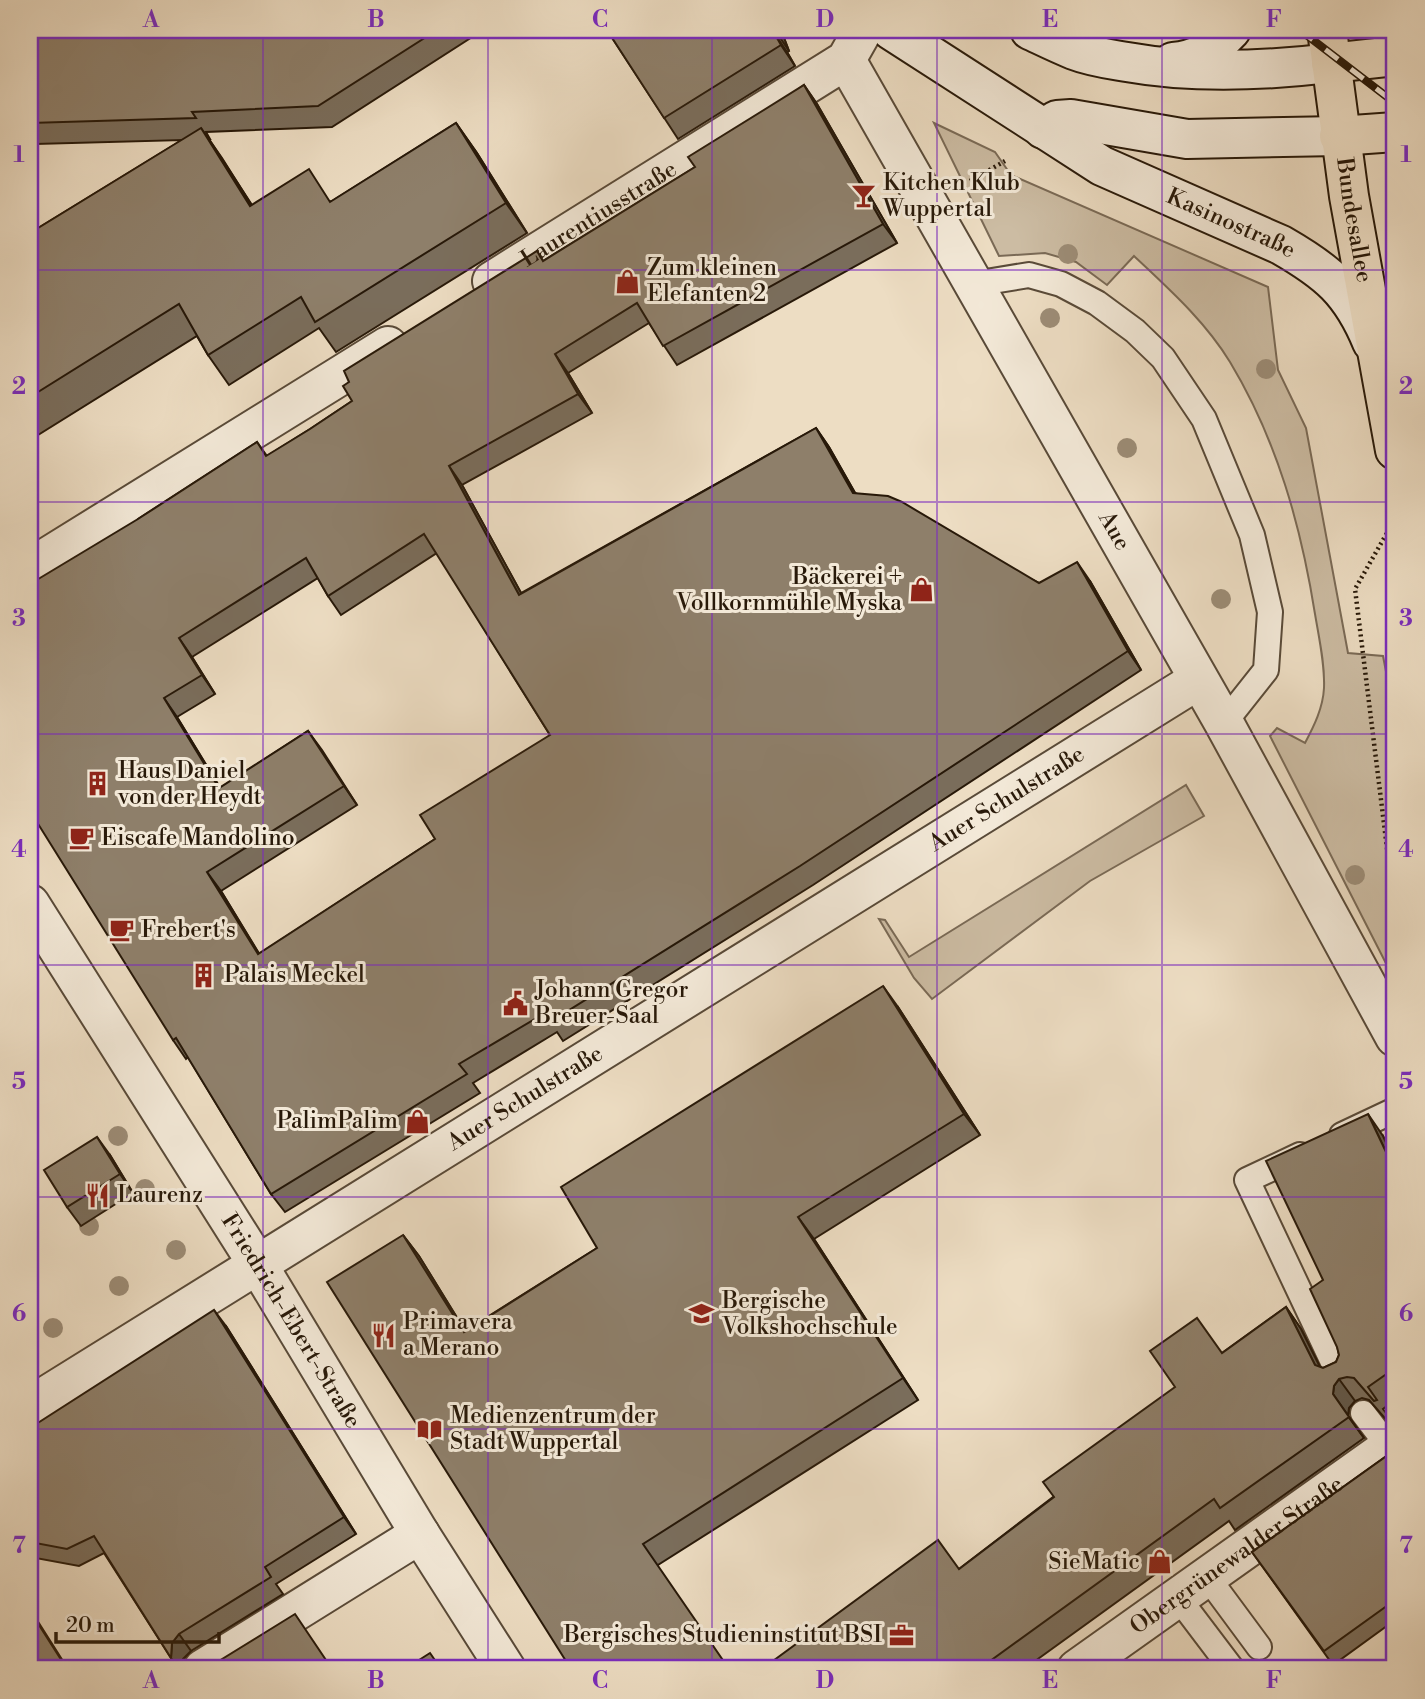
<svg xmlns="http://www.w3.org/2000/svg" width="1425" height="1699" font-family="'Libre Bodoni',serif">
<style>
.green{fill:#ccbca3;stroke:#7a6a56;stroke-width:2}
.pier{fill:#edddc3}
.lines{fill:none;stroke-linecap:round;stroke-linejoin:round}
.lane-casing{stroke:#594a38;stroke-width:28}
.street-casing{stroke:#594a38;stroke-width:42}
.secondary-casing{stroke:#281909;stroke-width:42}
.primary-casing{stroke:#281909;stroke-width:42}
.path{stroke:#281909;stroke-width:4.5;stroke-dasharray:2 3.5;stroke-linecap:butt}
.lane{stroke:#f3e9d8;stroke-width:24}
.street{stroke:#f3e9d8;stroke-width:38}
.secondary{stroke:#f3e9d8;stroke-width:38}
.primary{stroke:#edddc3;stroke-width:38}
.rail-casing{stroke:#281909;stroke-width:8}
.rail{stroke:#f3e9d8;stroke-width:5;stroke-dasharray:16;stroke-linecap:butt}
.tree{fill:#9c8c76}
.wall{fill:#7a6d5b;stroke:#281909;stroke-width:2;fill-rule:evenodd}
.shaded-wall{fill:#63594a;stroke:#281909;stroke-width:2}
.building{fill:#8e7f6a;stroke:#281909;stroke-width:2;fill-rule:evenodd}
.grid{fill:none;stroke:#7b2cbf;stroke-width:2;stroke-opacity:0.55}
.labels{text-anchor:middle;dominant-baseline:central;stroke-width:6;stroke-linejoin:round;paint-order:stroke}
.poi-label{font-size:23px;fill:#281909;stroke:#f3e9d8;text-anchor:start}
.street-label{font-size:23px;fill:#281909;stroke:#f3e9d8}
.neatline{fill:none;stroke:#7b2cbf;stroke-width:2.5}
.grid-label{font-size:23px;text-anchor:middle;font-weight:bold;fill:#7b2cbf}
</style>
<rect width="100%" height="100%" fill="#edddc3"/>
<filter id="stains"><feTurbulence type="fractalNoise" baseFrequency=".00286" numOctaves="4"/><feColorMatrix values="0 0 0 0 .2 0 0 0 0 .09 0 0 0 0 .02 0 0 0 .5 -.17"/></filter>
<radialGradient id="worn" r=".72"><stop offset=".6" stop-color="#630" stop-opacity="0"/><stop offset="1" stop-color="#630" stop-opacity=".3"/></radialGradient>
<!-- green -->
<g class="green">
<path d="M934,123L995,152L1011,175L1268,287L1278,370L1306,428L1348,653L1383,656L1395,718V981L1270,736L1277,728L1305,743C1314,726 1323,708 1324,688C1325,664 1319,638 1315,614C1301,526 1277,440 1230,362C1205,321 1169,289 1134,256L1107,285L1076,262L1045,253L999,256Z"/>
<path d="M1186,785L1204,816L1090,881L932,999L914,978L879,919L885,920L909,957Z"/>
</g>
<!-- pier -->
<path class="pier" d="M1110,30H1395V260L1111,32Z"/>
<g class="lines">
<defs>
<g id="lane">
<path d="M974,284L1029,275L1061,284L1097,303L1135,331L1163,358L1204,419L1252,535L1270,612L1266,670L1224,723"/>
<path d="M1342,1135L1395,1110"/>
<path d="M1300,1155L1247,1180L1339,1375"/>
<path d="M1363,1413L1389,1447"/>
<path d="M1208,1578L1259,1647"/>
<path d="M1179,1599L1232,1669"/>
</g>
<g id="street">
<path id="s1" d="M846,60L1224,723L1395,1037"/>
<path id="s2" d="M492,281L846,60L863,30"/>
<path d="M30,568L388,346"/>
<path id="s3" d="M30,904L258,1265L420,1534L506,1669"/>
<path id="s4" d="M30,1406L1198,680"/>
<path d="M203,1669L420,1534"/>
<path id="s5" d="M1077,1669L1395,1443"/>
</g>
<g id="secondary">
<path id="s6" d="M891,30L1102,166L1281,245C1328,272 1351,291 1372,342"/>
<path d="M1030,30C1045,37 1059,44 1074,50C1092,57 1109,59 1127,62C1194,74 1263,71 1331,63"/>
<path d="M1173,62C1199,60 1214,48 1231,30"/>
<path d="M1043,129L1057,120L1071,119L1187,139L1339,136"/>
</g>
<g id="primary">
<path id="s7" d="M1327,30L1349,196L1395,450"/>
<path d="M1331,63L1395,56"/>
<path d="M1339,136L1395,132"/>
</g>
</defs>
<!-- lane casing -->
<use href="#lane" class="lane-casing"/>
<!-- street casing -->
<use href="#street" class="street-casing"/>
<!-- secondary casing -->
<use href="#secondary" class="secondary-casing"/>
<!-- primary casing -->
<use href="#primary" class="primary-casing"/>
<!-- path -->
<g class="path">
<path d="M970,181L1005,161"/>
<path d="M1395,519L1355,589L1395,913"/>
</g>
<!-- lane -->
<use href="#lane" class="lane"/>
<!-- street -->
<use href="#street" class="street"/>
<!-- secondary -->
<use href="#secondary" class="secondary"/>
<!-- primary -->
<use href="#primary" class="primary"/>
<defs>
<path id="rail" d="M1300,30L1395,103"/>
</defs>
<!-- rail casing -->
<use href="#rail" class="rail-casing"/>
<!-- rail -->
<use href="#rail" class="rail"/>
</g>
<!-- trees -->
<g class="tree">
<circle cx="1068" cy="254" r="10"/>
<circle cx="1050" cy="318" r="10"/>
<circle cx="1266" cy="369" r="10"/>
<circle cx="1127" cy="448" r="10"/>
<circle cx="1221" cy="599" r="10"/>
<circle cx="1355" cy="875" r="10"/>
<circle cx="118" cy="1136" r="10"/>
<circle cx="145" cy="1189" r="10"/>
<circle cx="89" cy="1226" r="10"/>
<circle cx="176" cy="1250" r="10"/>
<circle cx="119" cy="1286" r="10"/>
<circle cx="53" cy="1328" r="10"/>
</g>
<!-- wall -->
<g class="wall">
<path d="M30,30H483L332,127L206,132L210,139H209L252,205L332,201L456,123L477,153L527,233L336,352L319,328L229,385L208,355L197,336L30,440V233L182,140L35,144L30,137Z"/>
<path d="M607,30H781L789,51L787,52L795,66L678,139Z"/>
<path d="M804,85L817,104L897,243L677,365L649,323L568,373L592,413L462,485L521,593L816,428L829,447L855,493L1039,583L1090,581L1141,670L813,885L563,1041L557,1032L473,1083L480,1093L285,1212L271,1194L188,1057L186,1059L173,1040L138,519L257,442L267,456L310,429L352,401L537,251L543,261L695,167ZM437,553L550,735L435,839L259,954L221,891L357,805L308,731L220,788L177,717L215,694L192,657L318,578L328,596L341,615Z"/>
<path d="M898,1007L980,1135L814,1239L918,1400L658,1565L571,1669L403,1235L419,1256L465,1331L597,1248Z"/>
<path d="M1383,1136L1395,1162V1400L1383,1409L1392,1421L1389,1423L1369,1400L1362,1398L1355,1401L1349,1408L1348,1416L1364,1438L1235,1530L1229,1521L1024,1669H762L959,1569L1053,1497L1222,1353L1286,1307L1301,1329L1320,1367L1323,1368L1336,1362L1339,1355L1323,1280Z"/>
<path d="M110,1155L133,1193L81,1226L67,1207Z"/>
<path d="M226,1326L356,1534L276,1584L283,1594L191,1651L183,1659L178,1669L104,1553L79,1566L30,1557V1428Z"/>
<path d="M1395,1450V1620L1333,1665L1252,1552Z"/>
</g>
<!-- shaded-wall -->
<g class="shaded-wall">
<path d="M775,30H781L789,51Z"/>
<path d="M773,31L787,52L795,66L781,45Z"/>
<path d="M804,85L817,104L897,243L883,224Z"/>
<path d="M456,123L477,153L527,233L506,203Z"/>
<path d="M201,128L222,158L271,236L250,206Z"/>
<path d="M555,354L568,373L592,413L578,394Z"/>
<path d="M816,428L829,447L866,512L853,493Z"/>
<path d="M449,466L462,485L532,613L519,595Z"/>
<path d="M1077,562L1090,581L1141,670L1128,651Z"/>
<path d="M179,638L192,657L215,694L202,675Z"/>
<path d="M164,698L177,717L232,807L219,788Z"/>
<path d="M308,731L322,750L357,805L344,786Z"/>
<path d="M207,872L221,891L271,973L258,954Z"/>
<path d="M883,986L898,1007L980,1135L964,1114Z"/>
<path d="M1368,1114L1383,1136L1395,1162V1171Z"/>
<path d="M97,1137L110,1155L133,1193L120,1174Z"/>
<path d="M798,1217L814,1239L918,1400L903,1378Z"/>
<path d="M403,1235L419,1256L479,1353L464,1332Z"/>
<path d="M1286,1307L1301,1329L1330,1387L1315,1365Z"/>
<path d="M214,1310L226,1326L356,1534L344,1517Z"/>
<path d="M1339,1379L1355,1401L1349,1408L1348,1416L1364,1438L1333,1394L1334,1386Z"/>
<path d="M30,1609L68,1669H67Z"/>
<path d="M179,1634L191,1651L183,1659V1669H179L171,1658L172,1643Z"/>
</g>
<!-- building -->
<g class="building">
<path d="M30,30H437L318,106L192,112L196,118L30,123Z"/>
<path d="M607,30H775L773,31L781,45L664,118Z"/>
<path d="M804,85L883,224L663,346L637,303L555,354L578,394L449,466L519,595L816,428L853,493L888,496L902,502L1039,583L1077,562L1128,651L800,866L550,1022L545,1013L459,1064L467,1074L271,1194L176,1038L173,1040L30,811V584L138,519L257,442L266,456L310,429L352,401L343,386L349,382L344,371L537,251L543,261L695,167L688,157ZM424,534L550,735L420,815L435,839L258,954L207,872L344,786L308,731L219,788L164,698L202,675L179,638L306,558L328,596Z"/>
<path d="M456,123L506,203L315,322L301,297L208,355L179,304L30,397V233L201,128L250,206L309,169L330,202Z"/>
<path d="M883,986L964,1114L798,1217L903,1378L643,1544L729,1669H571L327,1282L403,1235L464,1332L597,1248L561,1187Z"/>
<path d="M1368,1114L1395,1171V1368L1368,1387L1377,1400L1374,1401L1354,1378L1347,1377L1339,1379L1334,1386L1333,1394L1349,1417L1220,1508L1214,1499L979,1669H762L938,1540L959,1569L1054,1497L1043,1482L1175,1387L1150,1351L1197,1318L1222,1353L1286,1307L1315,1365L1323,1368L1336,1362L1339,1355L1337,1347L1310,1289L1323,1280L1266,1161Z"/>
<path d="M97,1137L120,1174L67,1207L44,1170Z"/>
<path d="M214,1310L344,1517L265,1567L271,1577L179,1634L172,1643L171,1658L94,1536L67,1549L30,1542V1428Z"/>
<path d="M1395,1450V1600L1324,1651L1252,1552Z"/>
<path d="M30,1611L67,1669H30Z"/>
<path d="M295,1614L332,1669H206Z"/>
<path d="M430,1653L441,1669H405Z"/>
</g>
<!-- grid -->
<path class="grid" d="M263,30V1669M488,30V1669M712,30V1669M937,30V1669M1162,30V1669M30,270H1395M30,502H1395M30,734H1395M30,965H1395M30,1197H1395M30,1429H1395"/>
<!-- icons -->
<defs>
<symbol id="bar-bare" viewBox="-9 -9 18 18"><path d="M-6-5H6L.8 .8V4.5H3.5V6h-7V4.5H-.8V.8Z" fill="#8f2418" stroke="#f3e9d8" stroke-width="2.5" paint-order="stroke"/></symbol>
<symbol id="shop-bare" viewBox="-9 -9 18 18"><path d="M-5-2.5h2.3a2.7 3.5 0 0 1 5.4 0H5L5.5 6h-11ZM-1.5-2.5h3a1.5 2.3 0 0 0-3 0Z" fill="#8f2418" stroke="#f3e9d8" stroke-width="2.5" paint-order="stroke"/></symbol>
<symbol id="building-bare" viewBox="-9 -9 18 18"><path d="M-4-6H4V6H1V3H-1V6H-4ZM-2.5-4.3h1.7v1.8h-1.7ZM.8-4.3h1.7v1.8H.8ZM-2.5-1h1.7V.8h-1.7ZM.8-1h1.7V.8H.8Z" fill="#8f2418" stroke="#f3e9d8" stroke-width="2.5" paint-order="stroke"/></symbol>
<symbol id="cafe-bare" viewBox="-9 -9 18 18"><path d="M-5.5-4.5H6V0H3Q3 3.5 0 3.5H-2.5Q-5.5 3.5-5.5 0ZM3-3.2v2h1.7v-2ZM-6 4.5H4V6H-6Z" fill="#8f2418" stroke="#f3e9d8" stroke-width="2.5" paint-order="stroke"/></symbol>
<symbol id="civic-bare" viewBox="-9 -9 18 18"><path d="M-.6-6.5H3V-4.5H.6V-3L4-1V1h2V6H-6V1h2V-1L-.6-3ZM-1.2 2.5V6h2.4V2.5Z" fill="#8f2418" stroke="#f3e9d8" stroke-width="2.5" paint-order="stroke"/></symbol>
<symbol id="restaurant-bare" viewBox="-9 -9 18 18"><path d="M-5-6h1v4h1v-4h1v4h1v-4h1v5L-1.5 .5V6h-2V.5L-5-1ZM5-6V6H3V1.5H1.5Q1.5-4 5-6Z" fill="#8f2418" stroke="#f3e9d8" stroke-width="2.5" paint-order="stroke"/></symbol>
<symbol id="university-bare" viewBox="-9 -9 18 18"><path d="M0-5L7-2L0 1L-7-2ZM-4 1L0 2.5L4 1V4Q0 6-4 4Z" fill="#8f2418" stroke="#f3e9d8" stroke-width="2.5" paint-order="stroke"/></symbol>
<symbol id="library-bare" viewBox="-9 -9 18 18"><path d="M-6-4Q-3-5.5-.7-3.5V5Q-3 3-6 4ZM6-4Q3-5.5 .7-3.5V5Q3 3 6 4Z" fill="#8f2418" stroke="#f3e9d8" stroke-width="2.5" paint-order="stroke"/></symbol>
<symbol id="office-bare" viewBox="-9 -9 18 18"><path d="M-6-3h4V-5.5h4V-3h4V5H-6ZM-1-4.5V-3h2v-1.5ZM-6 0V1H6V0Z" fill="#8f2418" stroke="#f3e9d8" stroke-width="2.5" paint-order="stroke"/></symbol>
</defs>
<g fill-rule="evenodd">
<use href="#bar-bare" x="846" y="178" width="35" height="35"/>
<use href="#shop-bare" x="610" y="264" width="35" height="35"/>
<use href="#shop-bare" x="904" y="572" width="35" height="35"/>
<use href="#building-bare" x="80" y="766" width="35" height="35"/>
<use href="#cafe-bare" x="64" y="820" width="35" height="35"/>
<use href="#cafe-bare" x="104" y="912" width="35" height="35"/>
<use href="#building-bare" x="186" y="958" width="35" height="35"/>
<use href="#civic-bare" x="498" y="986" width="35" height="35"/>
<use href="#shop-bare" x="400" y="1104" width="35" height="35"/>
<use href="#restaurant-bare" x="80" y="1178" width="35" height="35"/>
<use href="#university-bare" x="684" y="1296" width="35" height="35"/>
<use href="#restaurant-bare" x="366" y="1318" width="35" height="35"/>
<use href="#library-bare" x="412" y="1412" width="35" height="35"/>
<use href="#shop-bare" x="1142" y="1544" width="35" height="35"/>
<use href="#office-bare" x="884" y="1618" width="35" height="35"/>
</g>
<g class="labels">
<!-- poi labels -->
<g class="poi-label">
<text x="883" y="183">Kitchen Klub<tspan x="883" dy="26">Wuppertal</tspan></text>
<text x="647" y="268">Zum kleinen<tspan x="647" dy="26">Elefanten 2</tspan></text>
<text x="902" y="577" text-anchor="end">Bäckerei +<tspan x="902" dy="26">Vollkornmühle Myska</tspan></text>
<text x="118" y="771">Haus Daniel<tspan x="118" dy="26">von der Heydt</tspan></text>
<text x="101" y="838">Eiscafe Mandolino</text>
<text x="141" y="930">Frebert's</text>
<text x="224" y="975">Palais Meckel</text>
<text x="535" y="990">Johann Gregor<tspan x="535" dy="26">Breuer-Saal</tspan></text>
<text x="398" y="1121" text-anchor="end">PalimPalim</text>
<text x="117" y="1195">Laurenz</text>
<text x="722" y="1301">Bergische<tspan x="722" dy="26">Volkshochschule</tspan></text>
<text x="403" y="1322">Primavera<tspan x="403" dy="26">a Merano</tspan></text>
<text x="450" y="1416">Medienzentrum der<tspan x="450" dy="26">Stadt Wuppertal</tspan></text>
<text x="1140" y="1562" text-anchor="end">SieMatic</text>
<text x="882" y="1635" text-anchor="end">Bergisches Studieninstitut BSI</text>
</g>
<!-- street labels -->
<g class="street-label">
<text stroke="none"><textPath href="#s2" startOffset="126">Laurentiusstraße</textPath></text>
<text stroke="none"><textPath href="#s7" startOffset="192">Bundesallee</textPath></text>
<text stroke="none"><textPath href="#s6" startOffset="392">Kasinostraße</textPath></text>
<text stroke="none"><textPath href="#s1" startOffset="542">Aue</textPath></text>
<text stroke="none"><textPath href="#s4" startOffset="1150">Auer Schulstraße</textPath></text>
<text stroke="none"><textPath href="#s4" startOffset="583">Auer Schulstraße</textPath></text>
<text stroke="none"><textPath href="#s3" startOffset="492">Friedrich-Ebert-Straße</textPath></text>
<text stroke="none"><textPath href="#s5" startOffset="196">Obergrünewalder Straße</textPath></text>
</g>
</g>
<!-- margin -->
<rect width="1425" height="1699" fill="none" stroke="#edddc3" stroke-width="77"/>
<!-- scale -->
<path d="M56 1632v10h163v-10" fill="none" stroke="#281909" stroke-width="3.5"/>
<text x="66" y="1632" font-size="21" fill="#281909" stroke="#f3e9d8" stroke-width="5" paint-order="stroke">20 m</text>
<rect x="38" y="38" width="1348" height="1622" class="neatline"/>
<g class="grid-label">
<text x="151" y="27">A</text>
<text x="376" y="27">B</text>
<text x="600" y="27">C</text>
<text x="825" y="27">D</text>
<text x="1050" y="27">E</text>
<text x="1274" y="27">F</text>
<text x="19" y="162">1</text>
<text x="1406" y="162">1</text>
<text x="19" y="394">2</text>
<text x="1406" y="394">2</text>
<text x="19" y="626">3</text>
<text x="1406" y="626">3</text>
<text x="19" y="857">4</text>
<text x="1406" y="857">4</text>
<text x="19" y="1089">5</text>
<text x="1406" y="1089">5</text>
<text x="19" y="1321">6</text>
<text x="1406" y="1321">6</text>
<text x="19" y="1553">7</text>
<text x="1406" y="1553">7</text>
<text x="151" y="1688">A</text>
<text x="376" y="1688">B</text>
<text x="600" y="1688">C</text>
<text x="825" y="1688">D</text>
<text x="1050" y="1688">E</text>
<text x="1274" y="1688">F</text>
</g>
<rect width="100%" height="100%" filter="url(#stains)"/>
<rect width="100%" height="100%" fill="url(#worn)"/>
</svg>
